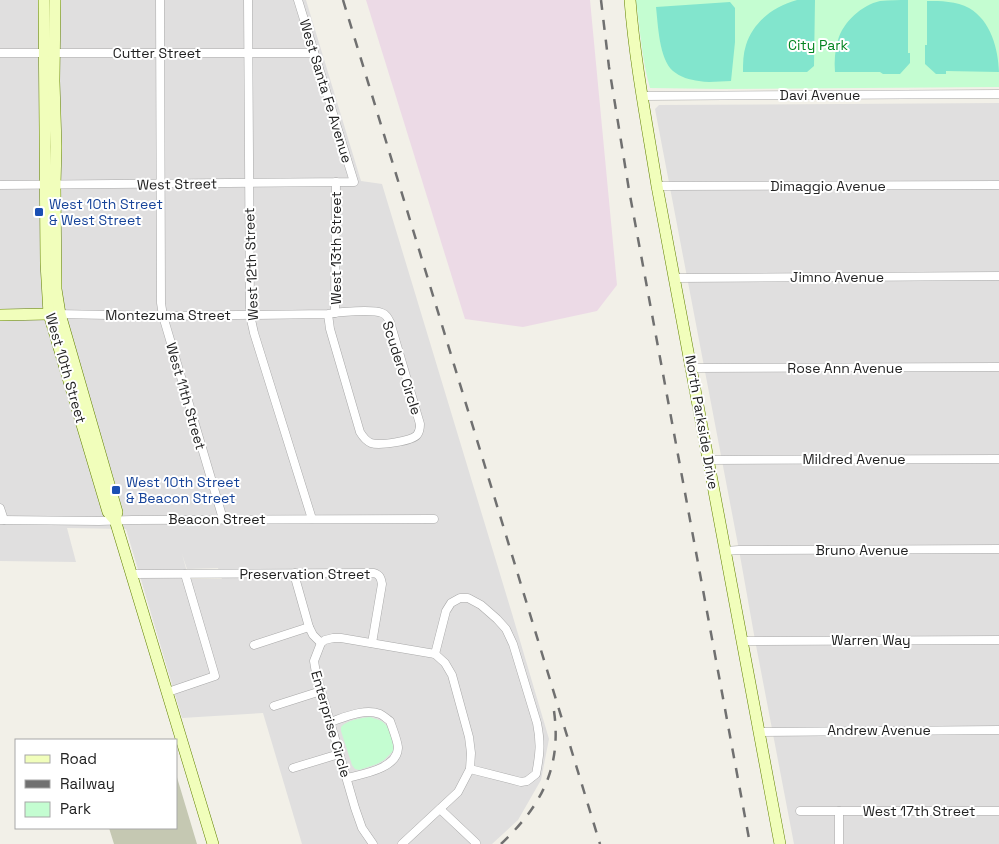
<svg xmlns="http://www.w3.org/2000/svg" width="999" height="844" font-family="'Space Grotesk',sans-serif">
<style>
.residential{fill:#e0dfdf;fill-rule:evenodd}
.industrial{fill:#ecdae6}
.construction{fill:#c5c8b2}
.park{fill:#c4fdd1}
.pitch{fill:#82e5cd}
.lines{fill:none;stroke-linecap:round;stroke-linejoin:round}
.street-casing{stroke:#a9a9a9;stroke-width:9}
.secondary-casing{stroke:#618100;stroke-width:12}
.street{stroke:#fff;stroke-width:8}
.secondary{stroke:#f1febb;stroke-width:11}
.rail{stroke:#707070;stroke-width:2.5;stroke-dasharray:10 10;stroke-linecap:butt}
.transit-dot{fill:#1a4fb4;stroke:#fff;stroke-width:2}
.labels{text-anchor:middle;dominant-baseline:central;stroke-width:4;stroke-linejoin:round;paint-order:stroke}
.park-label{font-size:14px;fill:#058522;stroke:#fff}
.street-label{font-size:14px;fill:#222;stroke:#fff}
.transit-label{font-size:14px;fill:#164399;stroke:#fff;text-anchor:start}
</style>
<rect width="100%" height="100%" fill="#f2f0e8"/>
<!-- residential -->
<g class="residential">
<path d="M0,0H306L361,181L382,184L513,617L549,739L541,780L518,820L492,844H302L263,713L182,718L126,529L67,528L76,562L0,561ZM182,554L187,569L218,568L222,579H189Z"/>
<path d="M999,103V844H794L755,640L739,550L655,109L659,105Z"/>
</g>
<!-- industrial -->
<path class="industrial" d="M366,0H590L617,285L597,311L523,327L465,319Z"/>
<!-- construction -->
<path class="construction" d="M176,774L197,844H114L109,828H176Z"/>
<!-- park -->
<g class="park">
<path d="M636,0H999V87L721,89L650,88C642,60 640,30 636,0Z"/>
<path d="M370,717C375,719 382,720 385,724C390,728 394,744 393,751L384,760L377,764L359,770L355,769L352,765L341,731V727C347,720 361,718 370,717Z"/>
</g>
<!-- pitch -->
<g class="pitch">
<path d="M797,0H815L814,66L807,72H743C743,63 743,54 746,45C753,22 774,6 797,0Z"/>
<path d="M908,0V53H910V63L900,74H883L880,72H835C834,61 835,50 838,40C843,22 862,5 880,1C889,0 899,0 908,0Z"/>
<path d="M927,1C940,1 957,1 969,8C991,21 998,48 999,72L946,71V74H936L925,64V45H927Z"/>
<path d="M730,2L735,8V42L731,81C720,81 709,83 699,81C690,80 680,77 673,71C659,59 658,24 656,7Z"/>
</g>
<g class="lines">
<defs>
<g id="street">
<path d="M160,0L161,303L163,316L223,519"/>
<path d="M248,0L250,315L254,333L312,519"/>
<path d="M0,53H314"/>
<path d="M642,96L999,94"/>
<path d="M0,185L354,182L298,0"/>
<path d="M657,186L999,185"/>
<path d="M675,278L999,276"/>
<path d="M335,313L336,182"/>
<path d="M56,314L163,316L328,314C338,312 373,309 382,313C386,314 388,318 390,322L420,424C420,428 420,431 417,435C412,441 379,446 371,443C366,441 363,437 360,432L330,329L328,314"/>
<path d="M692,368L999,367"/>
<path d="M709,460L999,459"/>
<path d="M0,508L4,520"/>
<path d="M0,520L99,521L132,520L434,519"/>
<path d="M725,551L739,550L999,549"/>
<path d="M295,573L296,581L309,627L313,635L321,643"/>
<path d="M132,574L374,573C380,575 381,578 382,584L372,643"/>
<path d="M743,641L999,640"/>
<path d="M254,645L309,627"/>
<path d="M435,654L446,611L451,603L460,598H468L481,605L497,619L506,629L513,644L537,723C541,743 540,754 536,774L527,781L521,782L470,769"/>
<path d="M168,692L215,676L185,574"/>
<path d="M274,706L321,691"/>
<path d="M330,722C345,717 365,708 380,714C384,716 387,719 390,721C392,727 398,742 398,748C397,769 362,774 347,778"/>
<path d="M759,732L999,730"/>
<path d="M293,768L339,754"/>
<path d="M440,809L476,843"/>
<path d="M800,811H999"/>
<path d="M373,844L362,828L355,808L316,673L314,661L321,643L325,640L333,638H341L435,654L445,663L452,675L469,737L471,753L470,769L458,792L402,844"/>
<path d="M839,844V811"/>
</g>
<g id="secondary">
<path d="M44,0L46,263L49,314L108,512L115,520L213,844"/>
<path d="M55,0L54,81L56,147L55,185L56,289L60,314L117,512L115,520"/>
<path d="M630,0C635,63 647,124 657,186L780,844"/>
<path d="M0,315L49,314"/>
</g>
</defs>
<!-- street casing -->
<use href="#street" class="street-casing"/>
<!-- secondary casing -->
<use href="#secondary" class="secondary-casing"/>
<!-- street -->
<use href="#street" class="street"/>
<!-- secondary -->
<use href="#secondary" class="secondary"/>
<!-- rail -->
<g class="rail">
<path d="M343,0L600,844"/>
<path d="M601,0L609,67L629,190L750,844"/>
<path d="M501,844C541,806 562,768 554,711"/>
</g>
</g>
<!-- markers -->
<g class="transit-dot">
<rect x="34" y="207" width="10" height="10" rx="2.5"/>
<rect x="111" y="485" width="10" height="10" rx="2.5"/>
</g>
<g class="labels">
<!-- park labels -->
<g class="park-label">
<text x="818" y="45">City Park</text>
</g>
<!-- street labels -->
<g class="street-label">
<text x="157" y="53">Cutter Street</text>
<text transform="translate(326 91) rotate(73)">West Santa Fe Avenue</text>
<text x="820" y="95">Davi Avenue</text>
<text transform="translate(177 184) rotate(-1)">West Street</text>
<text x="828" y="186">Dimaggio Avenue</text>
<text transform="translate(336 248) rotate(-90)">West 13th Street</text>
<text transform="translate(251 264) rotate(-92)">West 12th Street</text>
<text x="837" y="277">Jimno Avenue</text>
<text x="168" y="315">Montezuma Street</text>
<text transform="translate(66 368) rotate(74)">West 10th Street</text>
<text transform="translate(402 368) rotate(72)">Scudero Circle</text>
<text x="845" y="368">Rose Ann Avenue</text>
<text transform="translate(186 396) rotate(74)">West 11th Street</text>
<text transform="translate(702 422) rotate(80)">North Parkside Drive</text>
<text x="854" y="459">Mildred Avenue</text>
<text x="217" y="519">Beacon Street</text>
<text x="862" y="550">Bruno Avenue</text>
<text x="305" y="574">Preservation Street</text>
<text x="871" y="640">Warren Way</text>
<text transform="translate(331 724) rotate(74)">Enterprise Circle</text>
<text x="879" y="730">Andrew Avenue</text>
<text x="919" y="811">West 17th Street</text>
</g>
<!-- transit labels -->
<g class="transit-label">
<text x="49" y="204">West 10th Street<tspan x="49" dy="16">&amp; West Street</tspan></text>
<text x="126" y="482">West 10th Street<tspan x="126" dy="16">&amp; Beacon Street</tspan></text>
</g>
</g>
<!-- legend -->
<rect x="15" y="739" width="162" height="90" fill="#ffffff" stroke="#a7a7a7"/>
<rect x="25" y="755" width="25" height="8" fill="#f1febb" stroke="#a7a7a7"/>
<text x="60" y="764" font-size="15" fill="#222222">Road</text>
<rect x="25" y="780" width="25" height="8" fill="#707070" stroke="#a7a7a7"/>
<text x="60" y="789" font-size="15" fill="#222222">Railway</text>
<rect x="25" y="802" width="25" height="15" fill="#c4fdd1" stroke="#a7a7a7"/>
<text x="60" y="814" font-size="15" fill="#222222">Park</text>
</svg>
